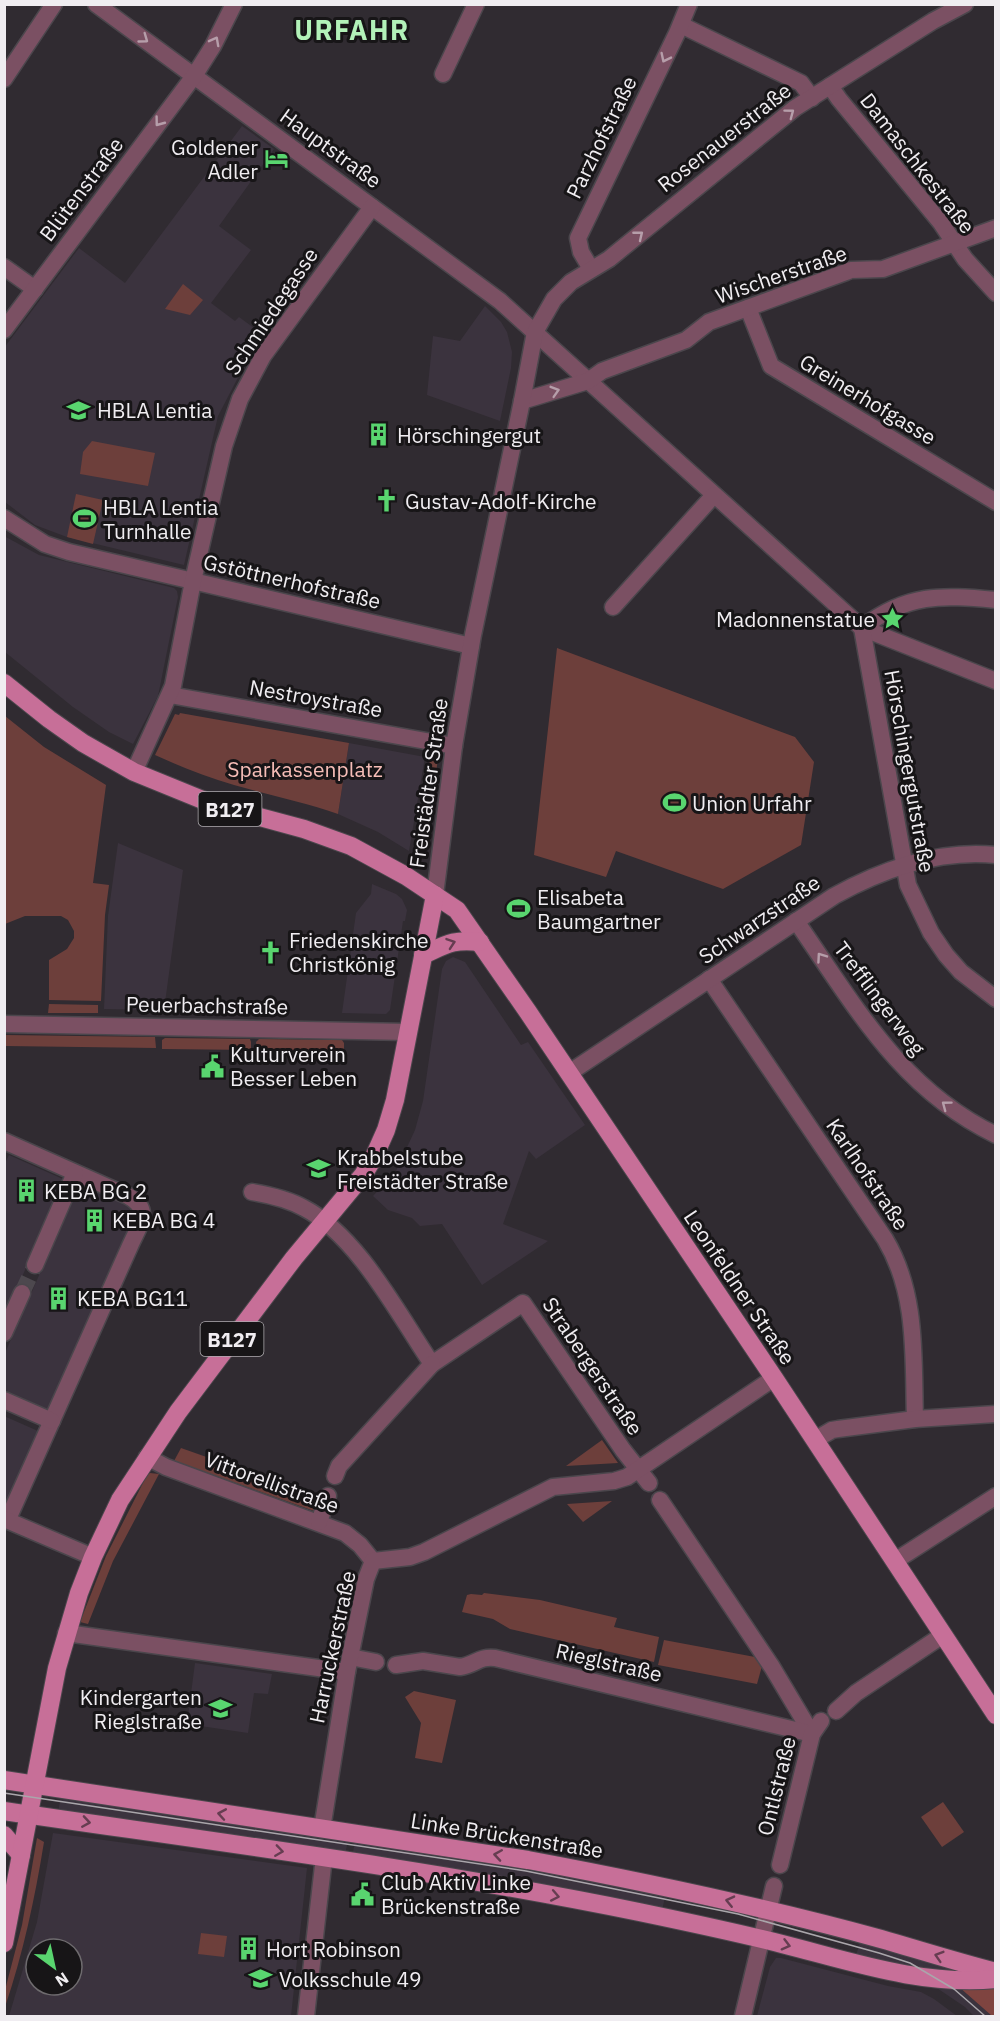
<svg xmlns="http://www.w3.org/2000/svg" width="1000" height="2021" font-family="'IBM Plex Sans',sans-serif">
<style>
.built{fill:#3b333e;fill-rule:evenodd}
.green{fill:#6d3f3b}
.forest{fill:#7f4440}
.lines{fill:none;stroke-linecap:round;stroke-linejoin:round}
.minor-tunnel{stroke:#4d484e;stroke-width:16;stroke-dasharray:16 8;stroke-linecap:butt}
.minor-casing{stroke:#4b464c;stroke-width:19}
.major-casing{stroke:#4b464c;stroke-width:20}
.minor{stroke:#7b5063;stroke-width:16}
.major{stroke:#c76f98;stroke-width:18}
.tram{stroke:#aaa6ab;stroke-width:1.5}
.oneway{stroke:#b69eaa}
.oneway2{stroke:#663d51}
.labels{text-anchor:middle;dominant-baseline:central;stroke-width:6;stroke-linejoin:round;paint-order:stroke}
.shield{fill:#171517;stroke:#afacb0;stroke-width:1.5}
.shield-label{font-size:20px;font-weight:bold;fill:#f0edf1}
.street-label{font-size:21px;fill:#f0edf1;stroke:#171517}
.poi-label{font-size:21px;fill:#f0edf1;stroke:#171517;text-anchor:start}
.park-label{font-size:21px;fill:#f6bdb7;stroke:#171517}
.district-label{font-size:27px;font-weight:bold;letter-spacing:1.5px;fill:#b2f1b8;stroke:#171517}
</style>
<rect width="100%" height="100%" fill="#302b31"/>
<!-- built -->
<g class="built">
<path d="M242,126L274,149L219,226L251,250L211,303L235,321L239,317L265,336L245,364L218,416L184,565L67,537L35,525L5,502L4,348L79,248L125,283Z"/>
<path d="M485,306L501,322L507,332L512,352L511,368L500,421L427,395L433,336L460,341Z"/>
<path d="M4,536L39,555L174,588L177,591L178,597L158,696L133,744L109,732L73,707L5,652Z"/>
<path d="M349,743L425,757L409,851L378,832L338,814Z"/>
<path d="M118,843L183,870L164,1010L104,1009L108,916Z"/>
<path d="M372,884L396,894L402,899L407,910L405,921H403L390,1010L386,1014L342,1013L356,913L371,894Z"/>
<path d="M453,957L465,962L521,1045L528,1042L585,1125L536,1159L529,1151L503,1224L548,1241L482,1285L442,1224L420,1226L412,1218L388,1210L373,1196L396,1171L415,1130L423,1101L442,969L446,961Z"/>
<path d="M9,1155L65,1180L5,1315L4,1165Z"/>
<path d="M84,1184L126,1201L136,1212L49,1410L5,1390V1353L76,1191Z"/>
<path d="M4,1416L38,1431L7,1503L5,1504Z"/>
<path d="M195,1663L272,1674L268,1694L254,1693L248,1733L187,1724Z"/>
<path d="M61,1795L348,1840L345,1855L58,1813Z"/>
<path d="M53,1833L307,1868L291,2016H9L37,1922ZM36,1949H72V1985H36Z"/>
<path d="M355,1839L473,1857L666,1893L662,1910L356,1857V1853H353Z"/>
<path d="M861,1940L980,1974L935,1972L855,1958Z"/>
<path d="M776,1958H781L888,1986L921,1992L934,1999L957,2016H757L770,1967Z"/>
<path d="M934,1986L959,1987L992,2016H974L965,2007Z"/>
</g>
<!-- green -->
<g class="green">
<path d="M183,284L203,300L190,315L165,309Z"/>
<path d="M92,441L155,453L148,486L80,474L83,452Z"/>
<path d="M76,494L103,500L93,544L67,537Z"/>
<path d="M557,648L795,737L814,762L801,845L723,889L616,851L606,877L534,855Z"/>
<path d="M180,713L349,743L338,814C304,802 269,795 234,785C207,777 181,767 155,755L175,714L179,715Z"/>
<path d="M5,716L44,747L106,785L93,883L109,885L105,915L101,1001L49,1000V960L67,949L74,938V931L68,920L61,916H25L5,924Z"/>
<path d="M432,748L438,754V758L426,849L415,848Z"/>
<path d="M49,1004L98,1005V1013H48Z"/>
<path d="M5,1035L155,1037L156,1048L5,1046Z"/>
<path d="M165,1038L250,1039L251,1042V1050L162,1049V1040Z"/>
<path d="M259,1039L342,1040L344,1043V1051L257,1050L256,1042Z"/>
<path d="M602,1440L618,1463L566,1466Z"/>
<path d="M181,1448L320,1497L314,1511L174,1461Z"/>
<path d="M150,1473L159,1474L113,1561L88,1624L80,1622L106,1556L147,1475Z"/>
<path d="M612,1501L583,1522L567,1504Z"/>
<path d="M484,1593L540,1600L617,1618L614,1627L659,1637L654,1662L510,1629L493,1619L462,1612L467,1595L471,1594L482,1595Z"/>
<path d="M664,1640L755,1657L762,1666L757,1684L658,1665Z"/>
<path d="M414,1691L456,1700L442,1763L415,1758L421,1723L405,1697Z"/>
<path d="M943,1802L964,1832L942,1847L921,1817Z"/>
<path d="M37,1838L44,1842C35,1898 23,1954 5,2007V1990L22,1925Z"/>
<path d="M201,1933L227,1936L224,1957L198,1954Z"/>
</g>
<!-- forest -->
<path class="forest" d="M959,1987L995,1989V2016H992Z"/>
<g class="lines">
<!-- minor-tunnel -->
<path class="minor-tunnel" d="M22,1293L35,1265"/>
<defs>
<g id="minor">
<path d="M96,4L500,301L862,628L996,681"/>
<path d="M681,25L801,83L812,98"/>
<path d="M443,74L476,4"/>
<path d="M4,79L54,4"/>
<path d="M830,86L839,99L941,223L965,259L996,293"/>
<path d="M4,267L35,289"/>
<path d="M591,269L581,252L578,238L677,33L689,4"/>
<path d="M748,308L771,366L996,502"/>
<path d="M4,330L194,76L213,46L234,4"/>
<path d="M522,401L588,381L602,371L686,340L709,322L846,272L851,270L883,269L996,228"/>
<path d="M4,518L45,544L69,552L471,646"/>
<path d="M996,600C941,595 907,593 862,628L908,885L931,933L946,955L961,972L996,999"/>
<path d="M613,607L714,495"/>
<path d="M170,695L454,746"/>
<path d="M134,772L173,686L193,581L224,446L240,399L263,356L372,207"/>
<path d="M435,895L454,746L473,635L522,401L535,332L554,299L571,282L609,259L795,108L933,21L965,4"/>
<path d="M796,921C854,1004 900,1089 996,1135"/>
<path d="M709,979L885,1239C918,1294 913,1358 915,1419"/>
<path d="M4,1024L408,1032"/>
<path d="M569,1073L834,896C883,869 938,849 996,855"/>
<path d="M4,1141L128,1196C153,1210 139,1225 130,1246L8,1519"/>
<path d="M252,1192C270,1195 288,1199 304,1208C358,1236 398,1314 432,1364L523,1303L623,1450L649,1483"/>
<path d="M35,1265L75,1173"/>
<path d="M4,1333L22,1293"/>
<path d="M4,1400L52,1421"/>
<path d="M815,1440L832,1430L838,1429L915,1419L996,1414"/>
<path d="M147,1457L166,1467L345,1533L360,1545L373,1561"/>
<path d="M335,1476L339,1466L432,1364"/>
<path d="M660,1500L772,1667L812,1734"/>
<path d="M4,1519L93,1557"/>
<path d="M319,1522L328,1496"/>
<path d="M895,1561L996,1496"/>
<path d="M66,1633L347,1672"/>
<path d="M350,1657L376,1662"/>
<path d="M396,1665L423,1661L460,1667C475,1665 479,1656 495,1658L812,1734"/>
<path d="M836,1711L856,1693L943,1635"/>
<path d="M322,1829L347,1672L366,1579L373,1561L410,1557L424,1552L553,1487L614,1481L627,1477L774,1378"/>
<path d="M780,1865L812,1734L821,1721"/>
<path d="M306,2016L324,1857"/>
<path d="M743,2016L774,1886"/>
</g>
<g id="major">
<path d="M4,683L49,719L83,743L134,772L215,805L304,829L351,846L406,876L457,910L528,1012L774,1378L996,1715"/>
<path d="M423,955C447,944 453,939 480,942"/>
<path d="M4,1780L528,1860C646,1882 764,1907 881,1939C919,1950 957,1962 996,1972"/>
<path d="M4,1811C216,1842 429,1869 639,1912C687,1922 735,1932 782,1944C853,1962 922,1986 996,1979"/>
<path d="M4,1835L21,1855"/>
<path d="M4,1943L57,1668L79,1593L93,1557L120,1500L178,1412L294,1258L363,1175L374,1157L386,1130L395,1100L435,895"/>
</g>
</defs>
<!-- minor casing -->
<use href="#minor" class="minor-casing"/>
<!-- major casing -->
<use href="#major" class="major-casing"/>
<!-- minor -->
<use href="#minor" class="minor"/>
<!-- major -->
<use href="#major" class="major"/>
<!-- tram -->
<path class="tram" d="M4,1793L526,1871L738,1914L879,1953L910,1963L954,1989L985,2016"/>
</g>
<!-- one-way arrows -->
<defs><path id="oneway-chevron" d="M-2-3.5L2.5 0L-2 3.5" fill="none" stroke-width="1.6" stroke-linecap="round" stroke-linejoin="round" transform="scale(1.5)"/></defs>
<g class="oneway">
<use href="#oneway-chevron" transform="translate(144 39) rotate(36)"/>
<use href="#oneway-chevron" transform="translate(215 41) rotate(-62)"/>
<use href="#oneway-chevron" transform="translate(665 58) rotate(116)"/>
<use href="#oneway-chevron" transform="translate(790 113) rotate(-37)"/>
<use href="#oneway-chevron" transform="translate(159 122) rotate(127)"/>
<use href="#oneway-chevron" transform="translate(639 235) rotate(-39)"/>
<use href="#oneway-chevron" transform="translate(555 391) rotate(-17)"/>
<use href="#oneway-chevron" transform="translate(821 957) rotate(-125)"/>
<use href="#oneway-chevron" transform="translate(946 1105) rotate(-143)"/>
</g>
<g class="oneway2">
<use href="#oneway-chevron" transform="translate(451 943) rotate(-19)"/>
<use href="#oneway-chevron" transform="translate(222 1814) rotate(-170)"/>
<use href="#oneway-chevron" transform="translate(86 1822) rotate(9)"/>
<use href="#oneway-chevron" transform="translate(279 1851) rotate(8)"/>
<use href="#oneway-chevron" transform="translate(498 1855) rotate(-171)"/>
<use href="#oneway-chevron" transform="translate(555 1896) rotate(11)"/>
<use href="#oneway-chevron" transform="translate(730 1901) rotate(-167)"/>
<use href="#oneway-chevron" transform="translate(786 1945) rotate(15)"/>
<use href="#oneway-chevron" transform="translate(939 1956) rotate(-163)"/>
</g>
<!-- icons -->
<defs>
<symbol id="hotel-bare" viewBox="-9 -9 18 18"><path d="M-6-4.5h1.5V1H6V5H4.5V3h-9V5H-6ZM-4 0a1.8 1.8 0 1 1 3.6 0ZM.5 0V-2.5h3Q6-2.5 6 0Z" fill="#59d56f" stroke="#171517" stroke-width="2.5" paint-order="stroke"/></symbol>
<symbol id="school-bare" viewBox="-9 -9 18 18"><path d="M0-5L7-2L0 1L-7-2ZM-4 1L0 2.5L4 1V4Q0 6-4 4Z" fill="#59d56f" stroke="#171517" stroke-width="2.5" paint-order="stroke"/></symbol>
<symbol id="building-bare" viewBox="-9 -9 18 18"><path d="M-4-6H4V6H1V3H-1V6H-4ZM-2.5-4.3h1.7v1.8h-1.7ZM.8-4.3h1.7v1.8H.8ZM-2.5-1h1.7V.8h-1.7ZM.8-1h1.7V.8H.8Z" fill="#59d56f" stroke="#171517" stroke-width="2.5" paint-order="stroke"/></symbol>
<symbol id="church-bare" viewBox="-9 -9 18 18"><path d="M-1.2-6h2.4v3.5h3.3v2.4h-3.3V6h-2.4V-.1h-3.3v-2.4h3.3Z" fill="#59d56f" stroke="#171517" stroke-width="2.5" paint-order="stroke"/></symbol>
<symbol id="stadium-bare" viewBox="-9 -9 18 18"><path d="M0-5a6.5 5 0 1 0 0 10a6.5 5 0 1 0 0-10ZM-3.5-1.8h7v3.6h-7Z" fill="#59d56f" stroke="#171517" stroke-width="2.5" paint-order="stroke"/></symbol>
<symbol id="sight-bare" viewBox="-9 -9 18 18"><path d="M0-6L1.8-2.2L6-1.7L2.9 1.2L3.7 5.4L0 3.3L-3.7 5.4L-2.9 1.2L-6-1.7L-1.8-2.2Z" fill="#59d56f" stroke="#171517" stroke-width="2.5" paint-order="stroke"/></symbol>
<symbol id="civic-bare" viewBox="-9 -9 18 18"><path d="M-.6-6.5H3V-4.5H.6V-3L4-1V1h2V6H-6V1h2V-1L-.6-3ZM-1.2 2.5V6h2.4V2.5Z" fill="#59d56f" stroke="#171517" stroke-width="2.5" paint-order="stroke"/></symbol>
</defs>
<g fill-rule="evenodd">
<use href="#hotel-bare" x="260" y="142" width="33" height="33"/>
<use href="#school-bare" x="62" y="394" width="33" height="33"/>
<use href="#building-bare" x="362" y="418" width="33" height="33"/>
<use href="#church-bare" x="370" y="484" width="33" height="33"/>
<use href="#stadium-bare" x="68" y="502" width="33" height="33"/>
<use href="#sight-bare" x="876" y="602" width="33" height="33"/>
<use href="#stadium-bare" x="658" y="786" width="33" height="33"/>
<use href="#stadium-bare" x="502" y="892" width="33" height="33"/>
<use href="#church-bare" x="254" y="936" width="33" height="33"/>
<use href="#civic-bare" x="196" y="1050" width="33" height="33"/>
<use href="#school-bare" x="302" y="1152" width="33" height="33"/>
<use href="#building-bare" x="10" y="1174" width="33" height="33"/>
<use href="#building-bare" x="78" y="1204" width="33" height="33"/>
<use href="#building-bare" x="42" y="1282" width="33" height="33"/>
<use href="#school-bare" x="204" y="1692" width="33" height="33"/>
<use href="#civic-bare" x="346" y="1878" width="33" height="33"/>
<use href="#building-bare" x="232" y="1932" width="33" height="33"/>
<use href="#school-bare" x="244" y="1962" width="33" height="33"/>
</g>
<g class="labels">
<!-- shield labels -->
<g class="shield">
<rect x="198.5" y="792" width="63" height="34" rx="4.5"/>
<rect x="200.5" y="1322" width="63" height="34" rx="4.5"/>
</g>
<g class="shield-label">
<text x="230" y="809">B127</text>
<text x="232" y="1339">B127</text>
</g>
<!-- street labels -->
<g class="street-label">
<text transform="translate(601 137) rotate(-64)">Parzhofstraße</text>
<text transform="translate(724 137) rotate(-38)">Rosenauerstraße</text>
<text transform="translate(331 148) rotate(36)">Hauptstraße</text>
<text transform="translate(918 163) rotate(52)">Damaschkestraße</text>
<text transform="translate(81 189) rotate(-53)">Blütenstraße</text>
<text transform="translate(781 274) rotate(-19)">Wischerstraße</text>
<text transform="translate(271 311) rotate(-56)">Schmiedegasse</text>
<text transform="translate(868 399) rotate(31)">Greinerhofgasse</text>
<text transform="translate(292 581) rotate(13)">Gstöttnerhofstraße</text>
<text transform="translate(316 698) rotate(10)">Nestroystraße</text>
<text transform="translate(910 771) rotate(80)">Hörschingergutstraße</text>
<text transform="translate(428 783) rotate(-82)">Freistädter Straße</text>
<text transform="translate(759 919) rotate(-34)">Schwarzstraße</text>
<text transform="translate(880 998) rotate(53)">Trefflingerweg</text>
<text transform="translate(207 1005) rotate(1)">Peuerbachstraße</text>
<text transform="translate(868 1174) rotate(56)">Karlhofstraße</text>
<text transform="translate(740 1287) rotate(56)">Leonfeldner Straße</text>
<text transform="translate(593 1366) rotate(56)">Strabergerstraße</text>
<text transform="translate(272 1482) rotate(20)">Vittorellistraße</text>
<text transform="translate(332 1647) rotate(-78)">Harruckerstraße</text>
<text transform="translate(609 1662) rotate(13)">Rieglstraße</text>
<text transform="translate(776 1786) rotate(-76)">Ontlstraße</text>
<text transform="translate(507 1835) rotate(9)">Linke Brückenstraße</text>
</g>
<!-- poi labels -->
<g class="poi-label">
<text x="258" y="147" text-anchor="end">Goldener<tspan x="258" dy="24">Adler</tspan></text>
<text x="97" y="410">HBLA Lentia</text>
<text x="397" y="435">Hörschingergut</text>
<text x="405" y="501">Gustav-Adolf-Kirche</text>
<text x="103" y="507">HBLA Lentia<tspan x="103" dy="24">Turnhalle</tspan></text>
<text x="875" y="619" text-anchor="end">Madonnenstatue</text>
<text x="692" y="803">Union Urfahr</text>
<text x="537" y="897">Elisabeta<tspan x="537" dy="24">Baumgartner</tspan></text>
<text x="289" y="940">Friedenskirche<tspan x="289" dy="24">Christkönig</tspan></text>
<text x="230" y="1054">Kulturverein<tspan x="230" dy="24">Besser Leben</tspan></text>
<text x="337" y="1157">Krabbelstube<tspan x="337" dy="24">Freistädter Straße</tspan></text>
<text x="44" y="1191">KEBA BG 2</text>
<text x="112" y="1220">KEBA BG 4</text>
<text x="77" y="1298">KEBA BG11</text>
<text x="202" y="1697" text-anchor="end">Kindergarten<tspan x="202" dy="24">Rieglstraße</tspan></text>
<text x="381" y="1882">Club Aktiv Linke<tspan x="381" dy="24">Brückenstraße</tspan></text>
<text x="266" y="1949">Hort Robinson</text>
<text x="279" y="1979">Volksschule 49</text>
</g>
<!-- park labels -->
<g class="park-label">
<text x="305" y="769">Sparkassenplatz</text>
</g>
<!-- district labels -->
<g class="district-label">
<text x="352" y="29">URFAHR</text>
</g>
</g>
<!-- border -->
<rect width="1000" height="2021" fill="none" stroke="#f0edf1" stroke-width="12"/>
<!-- north arrow -->
<g transform="translate(54 1967) rotate(147)"><circle r="28" fill="#171517" stroke="#6e6b6e" stroke-width="1.5"/>
<path d="M0-4.5L10 22L0 15L-10 22Z" fill="#59d56f"/>
<text y="-9" font-size="16" font-weight="bold" text-anchor="middle" fill="#f0edf1">N</text>
</g>
</svg>
